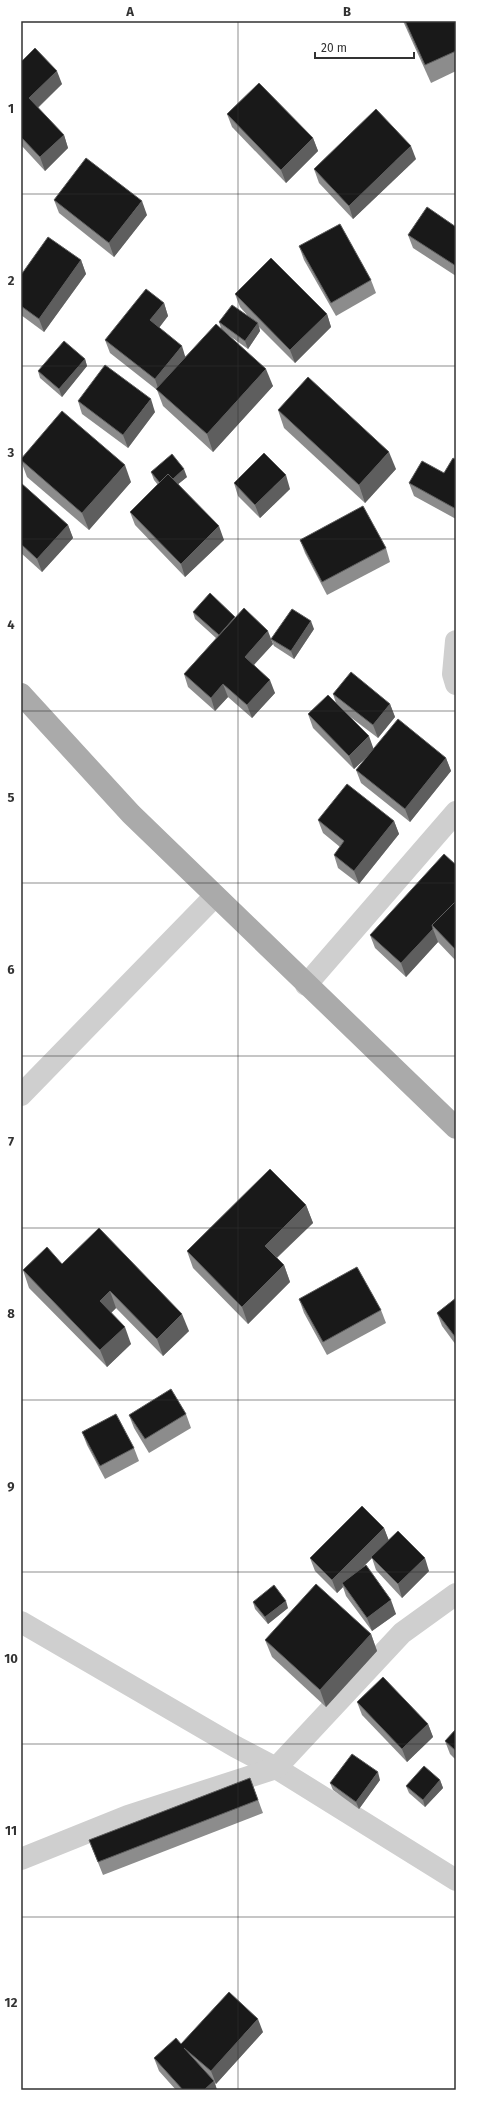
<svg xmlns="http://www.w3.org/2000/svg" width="477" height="2111" font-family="'Fira Sans',sans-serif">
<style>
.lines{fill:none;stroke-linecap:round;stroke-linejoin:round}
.minor{stroke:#cfcfcf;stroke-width:22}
.primary{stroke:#aaa;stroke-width:22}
.wall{fill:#8c8c8c}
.shaded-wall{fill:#5e5e5e}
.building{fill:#191919;stroke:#5e5e5e}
.grid{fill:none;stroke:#323232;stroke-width:1;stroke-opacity:0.55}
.neatline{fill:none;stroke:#323232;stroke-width:1.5}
.grid-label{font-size:13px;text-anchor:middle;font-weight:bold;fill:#323232}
</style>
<rect width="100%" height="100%" fill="#fff"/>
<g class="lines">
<!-- minor -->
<g class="minor">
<path d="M456,641L453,674L456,684"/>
<path d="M306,985L456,812"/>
<path d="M21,1095L215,896"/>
<path d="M21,1622L236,1747L276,1768L456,1880"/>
<path d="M21,1859L128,1816L276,1768L402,1633L456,1594"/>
</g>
<!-- primary -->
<path class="primary" d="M21,694L131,814L456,1128"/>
</g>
<!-- wall -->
<g class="wall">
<path d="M403,21H456V71L431,83Z"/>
<path d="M21,62L62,84L38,108L64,135L68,148L45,171L21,145Z"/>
<path d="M227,114L313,138L318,151L286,183L232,127Z"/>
<path d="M416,159L353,219L319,183L314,169Z"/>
<path d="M54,200L147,215L114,257L59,213Z"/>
<path d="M456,227V276L413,248L408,235Z"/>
<path d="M299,246L371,280L376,293L336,316L304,260Z"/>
<path d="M81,260L86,274L44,332L21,315V275Z"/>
<path d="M235,294L327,314L331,327L295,363L259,327L260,331L248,349L227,334L273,386L213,452L163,406L157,390L110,353L105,340L164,303L168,316L159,328L186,357L221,328L219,322L249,317L240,307Z"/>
<path d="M85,359L87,366L62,397L40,378L38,371Z"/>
<path d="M78,401L155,412L128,448L82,414Z"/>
<path d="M278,410L396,469L365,503L284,428Z"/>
<path d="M21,459L131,482L89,530L27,477L21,461Z"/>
<path d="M456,460V519L414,496L409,483L444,473Z"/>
<path d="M151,472L187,477L178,484L224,540L185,577L135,525L130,512L158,485L154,480Z"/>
<path d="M21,483L68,525L73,538L42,572L21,553Z"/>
<path d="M234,483L290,489L260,518L238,496Z"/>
<path d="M300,540L386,548L390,562L327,595L305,553Z"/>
<path d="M193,612L235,617L273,644L254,665L275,693L252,718L228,697L215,711L188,687L184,674L216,638L195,619Z"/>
<path d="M314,629L294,659L274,646L271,639Z"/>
<path d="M333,694L390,704L395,717L378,738L349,716L374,749L446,758L451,771L410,822L361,783L356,770L369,755L354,769L313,728L308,714L336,703Z"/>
<path d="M318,820L394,821L399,834L359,884L338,868L334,855L340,847L323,833Z"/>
<path d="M456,865V961L438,942L406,977L375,948L370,935Z"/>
<path d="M306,1205L313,1223L277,1258L284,1265L290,1282L248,1324L193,1268L187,1251Z"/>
<path d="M62,1264L189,1331L163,1356L116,1308L111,1313L131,1344L107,1367L29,1288L23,1270Z"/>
<path d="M456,1298V1345L442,1326L437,1313Z"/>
<path d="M299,1299L381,1310L386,1323L327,1355L304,1313Z"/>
<path d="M186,1414L191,1428L149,1453L134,1428L129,1415Z"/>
<path d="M82,1432L134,1448L139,1461L105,1479L87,1445Z"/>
<path d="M384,1528L389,1541L429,1571L402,1598L376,1570L372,1558L363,1567L396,1614L372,1631L346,1596L343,1587L337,1593L315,1571L310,1558Z"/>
<path d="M253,1602L288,1608L268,1624L255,1609Z"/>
<path d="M371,1634L377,1651L326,1707L272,1657L265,1640Z"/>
<path d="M357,1702L428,1724L433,1737L407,1762L362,1715Z"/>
<path d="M456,1729V1760L450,1754L445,1741Z"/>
<path d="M250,1778L263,1813L103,1875L89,1840Z"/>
<path d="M380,1780L359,1809L333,1790L330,1783Z"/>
<path d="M440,1780L443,1788L425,1807L409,1793L406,1786Z"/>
<path d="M263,2032L216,2084L215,2083L217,2090H176L159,2071L154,2058L181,2044Z"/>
</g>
<!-- shaded-wall -->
<g class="shaded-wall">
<path d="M57,71L62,84L34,111L29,98Z"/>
<path d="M64,135L68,148L45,171L40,157Z"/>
<path d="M313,138L318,151L286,183L281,170Z"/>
<path d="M411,146L416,159L353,219L349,206Z"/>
<path d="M142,201L147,215L114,257L109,243Z"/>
<path d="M81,260L86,274L44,332L39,319Z"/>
<path d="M164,303L168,316L154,334L150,320Z"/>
<path d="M327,314L331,327L295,363L290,350Z"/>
<path d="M258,323L260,331L248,349L245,341Z"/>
<path d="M182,346L186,359L159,391L155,379Z"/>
<path d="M85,359L87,366L62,397L59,389Z"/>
<path d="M266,369L273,386L213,452L207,434Z"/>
<path d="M151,399L155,412L128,448L123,435Z"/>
<path d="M389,452L396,469L365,503L359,485Z"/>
<path d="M125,465L131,482L89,530L82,513Z"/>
<path d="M184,469L187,477L166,494L163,487Z"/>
<path d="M286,475L290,489L260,518L255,505Z"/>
<path d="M68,525L73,538L42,572L37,559Z"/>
<path d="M219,526L224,540L185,577L181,564Z"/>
<path d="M311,621L314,629L294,659L291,651Z"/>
<path d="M268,631L273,644L249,670L245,657Z"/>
<path d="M270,680L275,693L252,718L247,705Z"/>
<path d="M223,684L228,697L215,711L211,698Z"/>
<path d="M390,704L395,717L378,738L373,725Z"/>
<path d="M369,736L374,750L354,769L349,756Z"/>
<path d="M446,758L451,771L410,822L405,809Z"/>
<path d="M394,821L399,834L359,884L354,871Z"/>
<path d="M433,929L438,942L406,977L401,963Z"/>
<path d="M306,1205L313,1223L271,1263L265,1246Z"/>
<path d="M284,1265L290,1282L248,1324L242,1307Z"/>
<path d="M110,1291L116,1308L106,1318L100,1301Z"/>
<path d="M182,1314L189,1331L163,1356L157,1339Z"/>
<path d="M125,1327L131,1344L107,1367L100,1350Z"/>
<path d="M384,1528L389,1541L371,1557L372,1558L344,1586L342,1583L343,1587L337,1593L332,1580Z"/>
<path d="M425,1558L429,1571L402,1598L398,1584Z"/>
<path d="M391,1600L396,1614L372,1631L367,1618Z"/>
<path d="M286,1601L288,1608L268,1624L265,1617Z"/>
<path d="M371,1634L377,1651L326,1707L320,1690Z"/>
<path d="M428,1724L433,1737L407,1762L402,1749Z"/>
<path d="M378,1772L380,1780L359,1809L356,1802Z"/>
<path d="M440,1780L443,1788L425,1807L423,1800Z"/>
<path d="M258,2019L263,2032L216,2084L211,2071Z"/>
<path d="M214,2081L217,2090H204Z"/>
</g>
<!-- building -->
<g class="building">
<path d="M405,21H456V51L425,65Z"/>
<path d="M35,48L57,71L29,98L64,135L40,157L21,137V62Z"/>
<path d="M259,83L313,138L281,170L227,114Z"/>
<path d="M376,109L411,146L349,206L314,169Z"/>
<path d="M86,158L142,201L109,243L54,200Z"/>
<path d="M427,207L456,227V266L408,235Z"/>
<path d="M340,224L371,280L331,303L299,246Z"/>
<path d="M48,237L81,260L39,319L21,306V275Z"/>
<path d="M271,258L327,314L290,350L235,294Z"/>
<path d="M146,289L164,303L150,320L182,346L155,379L105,340Z"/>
<path d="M232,305L258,323L245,341L219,322Z"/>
<path d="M216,324L266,369L207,434L156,389Z"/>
<path d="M64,341L85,359L59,389L38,371Z"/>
<path d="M105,365L151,399L123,435L78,401Z"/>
<path d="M308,377L389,452L359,485L278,410Z"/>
<path d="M62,411L125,465L82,513L21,460V459Z"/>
<path d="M264,453L286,475L255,505L234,483Z"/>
<path d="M172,454L184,469L173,479L168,474L160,483L151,472Z"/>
<path d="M453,458L456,460V509L409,483L422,461L444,473Z"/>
<path d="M168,474L219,526L181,564L130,512Z"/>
<path d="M21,483L68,525L37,559L21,544Z"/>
<path d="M363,506L386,548L322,582L300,540Z"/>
<path d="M210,593L235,617L219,635L193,612Z"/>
<path d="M244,608L268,631L245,657L270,680L247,705L223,684L211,698L184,674Z"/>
<path d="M292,609L311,621L291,651L271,639Z"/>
<path d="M351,672L390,704L373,725L333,694Z"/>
<path d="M328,695L369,736L349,756L308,714Z"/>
<path d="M398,719L446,758L405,809L356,770Z"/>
<path d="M347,784L394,821L354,871L334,855L344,841L318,820Z"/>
<path d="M444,854L456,865V901L432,925L433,929L401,963L370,935Z"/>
<path d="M456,901V950L432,925Z"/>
<path d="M270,1169L306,1205L265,1246L284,1265L242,1307L187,1251Z"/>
<path d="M99,1228L182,1314L157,1339L110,1291L100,1301L125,1327L100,1350L23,1270L47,1247L62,1264Z"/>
<path d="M357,1267L381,1310L323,1342L299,1299Z"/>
<path d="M456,1298V1338L437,1313Z"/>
<path d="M171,1389L186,1414L145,1439L129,1415Z"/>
<path d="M116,1414L134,1448L100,1466L82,1432Z"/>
<path d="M362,1506L384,1528L332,1580L310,1558Z"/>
<path d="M398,1531L425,1558L398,1584L371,1557Z"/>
<path d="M366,1565L391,1600L367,1618L342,1583Z"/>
<path d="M316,1584L371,1634L320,1690L265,1640Z"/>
<path d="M274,1585L286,1601L265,1617L253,1602Z"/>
<path d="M383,1677L428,1724L402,1749L357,1702Z"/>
<path d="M456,1729V1751L445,1741Z"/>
<path d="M352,1754L378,1772L356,1802L330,1783Z"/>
<path d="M424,1766L440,1780L423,1800L406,1786Z"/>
<path d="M250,1778L258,1800L98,1862L89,1840Z"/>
<path d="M229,1992L258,2019L211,2071L184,2048L214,2081L204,2090H183L154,2058L176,2038L181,2044Z"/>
</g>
<!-- grid -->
<path class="grid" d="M238,21V2090M21,194H456M21,366H456M21,539H456M21,711H456M21,883H456M21,1056H456M21,1228H456M21,1400H456M21,1572H456M21,1744H456M21,1917H456"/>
<!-- border -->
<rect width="477" height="2111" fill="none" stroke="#ffffff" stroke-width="44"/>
<!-- scale -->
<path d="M315 52v6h99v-6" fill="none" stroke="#323232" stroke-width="2"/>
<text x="321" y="52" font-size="12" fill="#323232" stroke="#ffffff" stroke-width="3" paint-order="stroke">20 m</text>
<rect x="22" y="22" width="433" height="2067" class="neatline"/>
<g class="grid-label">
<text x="130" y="16">A</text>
<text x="347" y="16">B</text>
<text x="11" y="113">1</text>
<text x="11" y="285">2</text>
<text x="11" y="457">3</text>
<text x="11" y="629">4</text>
<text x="11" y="802">5</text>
<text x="11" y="974">6</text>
<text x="11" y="1146">7</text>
<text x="11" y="1318">8</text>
<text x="11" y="1491">9</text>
<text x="11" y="1663">10</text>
<text x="11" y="1835">11</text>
<text x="11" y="2007">12</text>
</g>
</svg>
